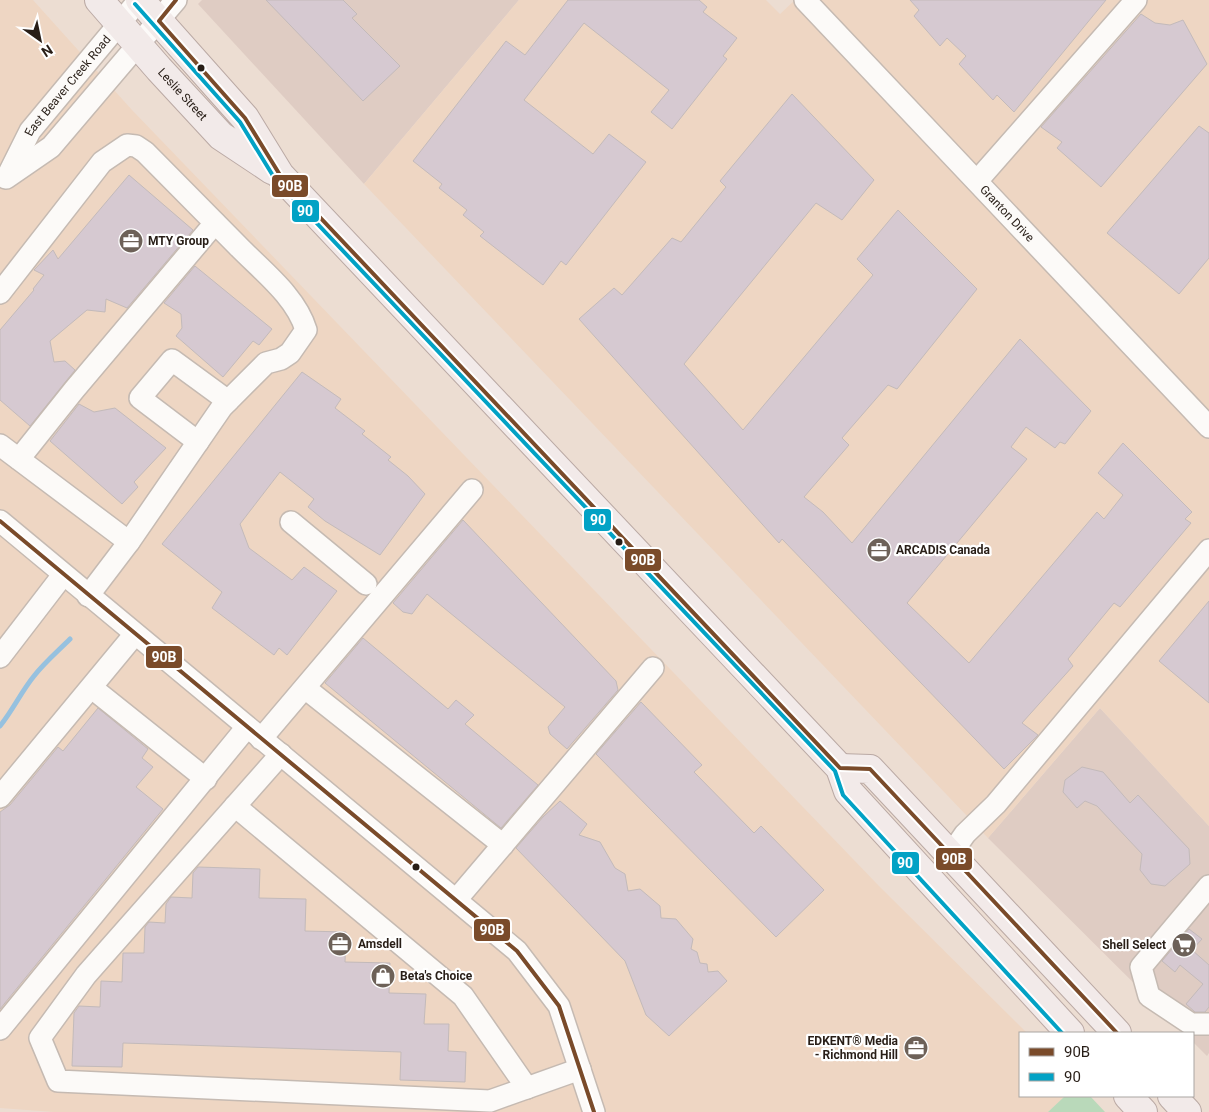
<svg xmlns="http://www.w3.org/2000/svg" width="1209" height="1112" font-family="Roboto,sans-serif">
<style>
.commercial{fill:#dfccc3}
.built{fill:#eed6c3}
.green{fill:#b9d9ba}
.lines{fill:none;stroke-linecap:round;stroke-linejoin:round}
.stream{stroke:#96c1df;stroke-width:5}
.building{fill:#d6c9d1;stroke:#c3baba}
.minor-casing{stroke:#c5bab2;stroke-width:24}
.major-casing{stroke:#baa9a4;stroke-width:30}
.minor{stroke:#fcfaf8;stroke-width:21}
.major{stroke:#f2eae9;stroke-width:28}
.bus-1-casing{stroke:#fff;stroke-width:8}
.bus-2-casing{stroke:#fff;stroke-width:8}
.bus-1{stroke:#7a4b2a;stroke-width:4}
.bus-2{stroke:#02a2c5;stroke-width:4}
.bus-dot{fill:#281e17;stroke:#fff;stroke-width:2}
.labels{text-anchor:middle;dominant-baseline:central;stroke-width:4.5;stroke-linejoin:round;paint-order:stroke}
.street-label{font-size:12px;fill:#281e17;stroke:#fff}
.poi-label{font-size:12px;font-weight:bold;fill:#281e17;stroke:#fff;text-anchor:start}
.line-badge{stroke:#fff;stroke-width:2}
.badge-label{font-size:14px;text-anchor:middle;font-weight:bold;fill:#fff}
</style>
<rect width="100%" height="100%" fill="#ecddd2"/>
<!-- commercial -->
<g class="commercial">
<path d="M202,0H519L364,184L198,4Z"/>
<path d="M1100,708L1209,826V1053L1207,1056L1193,1042V1033H1184L988,838Z"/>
</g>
<!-- built -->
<g class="built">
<path d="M0,0H33L132,110L879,886L1027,1033H1020V1096H1065L1048,1112H54L0,1108Z"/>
<path d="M519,0H766L780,14L795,0H1209V826L1100,708L988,838L364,184Z"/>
</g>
<!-- green -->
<path class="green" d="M1065,1096H1090L1105,1112H1048Z"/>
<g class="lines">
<!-- stream -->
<path class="stream" d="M0,726C13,710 21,692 34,676C44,663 58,651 70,639"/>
</g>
<!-- building -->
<g class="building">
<path d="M266,0H343L357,14L352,18L400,66L363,101Z"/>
<path d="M568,0H699L707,7L703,12L737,38L723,56L727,59L672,129L651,112L669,90L584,23L524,100L593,154L609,134L646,162L566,265L561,261L543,285L480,236L484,232L463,215L467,210L439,188L442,184L413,161L506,41L525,55Z"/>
<path d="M910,0H1106L1014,112L997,95L993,100L959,64L966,56L947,38L940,46L914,16L919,10Z"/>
<path d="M1141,14L1155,23L1170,25L1183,20L1207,64L1101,187L1057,148L1062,142L1041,127Z"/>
<path d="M792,94L874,180L842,220L816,203L684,364L743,430L873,275L857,259L898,210L977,289L897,389L888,385L842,438L849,445L804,497L823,512L852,543L1020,339L1091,411L1065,444L1060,442L1055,448L1026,427L1011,447L1027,459L907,603L969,663L1097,512L1104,519L1123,495L1098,473L1123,443L1192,512L1185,519L1191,523L1120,607L1114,603L1068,659L1073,666L1022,723L1038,735L1004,769L782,539L779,543L579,319L614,288L622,295L672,238L681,242L726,187L720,181Z"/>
<path d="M1199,126L1209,133V258L1179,294L1107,233Z"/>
<path d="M129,175L193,230L127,308L106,299L105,312L87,310L50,341L54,362L65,361L75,370L30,426L0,400V330L34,290L33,289L44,275L34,270L53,250L58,259Z"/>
<path d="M195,266L272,329L259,345L253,341L223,377L176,336L182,328L181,314L164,303Z"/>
<path d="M302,372L341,399L335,408L365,431L362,434L391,457L388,460L408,476L425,494L380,555L325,521L308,507L314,499L280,472L240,524L249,548L292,580L304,567L337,591L287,655L279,648L274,655L212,608L222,592L162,544Z"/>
<path d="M79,404L94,412L115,408L166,448L134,482L138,487L122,504L50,441Z"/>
<path d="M463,520L616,681L618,690L567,749L550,734L548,727L565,707L427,594L412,614L403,612L393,603Z"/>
<path d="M1209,601V703L1159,661Z"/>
<path d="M363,638L448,709L456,700L474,715L465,724L538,785L501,828L325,683Z"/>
<path d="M641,702L702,765L694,772L754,833L761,826L824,890L776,937L596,754Z"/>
<path d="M98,708L148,749L142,758L153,767L136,787L163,809L0,1009V812L10,805L58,747L63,751Z"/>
<path d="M1082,767L1103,772L1130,803L1138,795L1189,849L1190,864L1165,886L1151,884L1140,870L1142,854L1097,806L1085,801L1077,808L1063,792L1065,780Z"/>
<path d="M560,801L587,824L579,835L600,842L615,868L625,874L628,891L640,889L660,906L661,918L676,919L693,939L691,949L697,952L700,963L707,964L708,972L718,971L727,981L669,1036L646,1015L625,961L516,848L543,817Z"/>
<path d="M198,867L260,869L259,898L306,899L305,931L346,932L345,962L390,963L389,993L426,994L424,1024H449L448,1051L466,1052L465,1082L400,1080L401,1052L123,1043L122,1067L72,1066L74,1013L79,1006L100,1007L101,981L122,982L123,953H144L145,927L149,922L165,923L166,904L171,897L192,898L193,873Z"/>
<path d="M1189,929L1202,939L1192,950L1209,965V1007L1205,1012H1195L1186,1004L1203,984L1180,965L1175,972L1162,961Z"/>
</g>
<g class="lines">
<defs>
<g id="minor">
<path id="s1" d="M805,0L1209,427"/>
<path id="s2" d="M8,175L30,131L139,0"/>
<path d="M6,178L51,147L176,0"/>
<path d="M977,181L1136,0"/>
<path d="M0,293L102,162L127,145L136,146L145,152C176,183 206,214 237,245C261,270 296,296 306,330L290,353L281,359L266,363L222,407L129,542"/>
<path d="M198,442L140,398L172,360L228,401"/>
<path d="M0,445L129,542L88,596"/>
<path d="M19,459L74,390L215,223"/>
<path d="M0,521L517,951L559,1006L594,1112"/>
<path d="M291,522L366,584"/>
<path d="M0,657L63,575"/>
<path d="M92,688L206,779"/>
<path d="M305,688L503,845"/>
<path d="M261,739L472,490"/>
<path d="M281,754L86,975L40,1038L58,1081L490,1101L580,1069"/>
<path d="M0,797L135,634"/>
<path d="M235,806L463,996L527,1088"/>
<path d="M951,854L965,834L996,804L1209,550"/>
<path d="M1209,886L1141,967L1149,996L1191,1024H1209"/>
<path d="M456,900L653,668"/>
<path d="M0,1029L247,727"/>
</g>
<g id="major">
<path id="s3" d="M99,0L159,69L221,136L272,170"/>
<path d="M140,0L245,118L280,175L840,768L848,791L1070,1033"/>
<path d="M840,768L870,769L1117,1033"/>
<path d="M1128,1096L1143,1112"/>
<path d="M1172,1096L1187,1112"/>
</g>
</defs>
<!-- minor casing -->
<use href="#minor" class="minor-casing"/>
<!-- major casing -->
<use href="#major" class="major-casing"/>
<!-- minor -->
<use href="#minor" class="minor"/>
<!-- major -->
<use href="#major" class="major"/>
<defs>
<g id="bus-1">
<path d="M176,0L159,21L245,118L280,175L840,768L870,769L1117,1033"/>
<path d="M0,521L517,951L559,1006L594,1112"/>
</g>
<path id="bus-2" d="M135,4L240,122L275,179L835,771L843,795L1062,1033"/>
</defs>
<!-- bus-1 casing -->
<use href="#bus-1" class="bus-1-casing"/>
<!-- bus-2 casing -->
<use href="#bus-2" class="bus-2-casing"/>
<!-- bus-1 -->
<use href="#bus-1" class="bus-1"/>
<!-- bus-2 -->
<use href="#bus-2" class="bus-2"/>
</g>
<!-- icons -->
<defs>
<symbol id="office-disc" viewBox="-11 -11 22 22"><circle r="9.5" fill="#6d6158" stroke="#fff"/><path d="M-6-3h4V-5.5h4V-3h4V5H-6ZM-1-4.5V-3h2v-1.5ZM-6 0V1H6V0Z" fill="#fff"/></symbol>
<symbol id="supermarket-disc" viewBox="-11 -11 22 22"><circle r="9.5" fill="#6d6158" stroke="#fff"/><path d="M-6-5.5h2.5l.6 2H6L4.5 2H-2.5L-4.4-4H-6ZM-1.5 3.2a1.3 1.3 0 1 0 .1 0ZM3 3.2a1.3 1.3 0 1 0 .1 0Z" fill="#fff"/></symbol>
<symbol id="shop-disc" viewBox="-11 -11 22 22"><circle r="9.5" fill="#6d6158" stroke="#fff"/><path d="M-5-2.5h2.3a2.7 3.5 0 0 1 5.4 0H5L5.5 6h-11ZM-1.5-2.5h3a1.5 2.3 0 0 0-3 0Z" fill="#fff"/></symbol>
</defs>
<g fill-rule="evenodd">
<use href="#office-disc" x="117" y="227" width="28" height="28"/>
<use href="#office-disc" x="865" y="536" width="28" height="28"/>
<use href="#office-disc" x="326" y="930" width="28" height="28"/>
<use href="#supermarket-disc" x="1170" y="931" width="28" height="28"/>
<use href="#shop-disc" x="369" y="962" width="28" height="28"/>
<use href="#office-disc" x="902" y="1034" width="28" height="28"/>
</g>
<!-- markers -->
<g class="bus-dot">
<circle cx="201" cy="68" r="4.5"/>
<circle cx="619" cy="542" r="4.5"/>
<circle cx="416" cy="867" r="4.5"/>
</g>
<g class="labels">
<!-- street labels -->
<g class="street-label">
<text stroke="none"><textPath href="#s2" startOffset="108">East Beaver Creek Road</textPath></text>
<text stroke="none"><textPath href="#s3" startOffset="126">Leslie Street</textPath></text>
<text stroke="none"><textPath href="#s1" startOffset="294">Granton Drive</textPath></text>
</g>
<!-- poi labels -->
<g class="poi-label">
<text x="148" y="241">MTY Group</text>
<text x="896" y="550">ARCADIS Canada</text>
<text x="358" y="944">Amsdell</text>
<text x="1166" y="945" text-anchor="end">Shell Select</text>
<text x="400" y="976">Beta's Choice</text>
<text x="898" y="1041" text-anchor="end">EDKENT® Media<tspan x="898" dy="14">- Richmond Hill</tspan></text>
</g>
</g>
<g class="line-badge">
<rect x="271" y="174" width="38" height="24" rx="5" fill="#7a4b2a"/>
<rect x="291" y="199" width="29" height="24" rx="5" fill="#02a2c5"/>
<rect x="583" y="508" width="29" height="24" rx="5" fill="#02a2c5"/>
<rect x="624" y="548" width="38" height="24" rx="5" fill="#7a4b2a"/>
<rect x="145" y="645" width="38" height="24" rx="5" fill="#7a4b2a"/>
<rect x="935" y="847" width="38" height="24" rx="5" fill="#7a4b2a"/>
<rect x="891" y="851" width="29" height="24" rx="5" fill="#02a2c5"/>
<rect x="473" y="918" width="38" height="24" rx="5" fill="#7a4b2a"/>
</g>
<g class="badge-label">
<text x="290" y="191">90B</text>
<text x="305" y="216">90</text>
<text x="598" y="525">90</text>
<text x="643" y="565">90B</text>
<text x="164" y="662">90B</text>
<text x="954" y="864">90B</text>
<text x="905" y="868">90</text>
<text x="492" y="935">90B</text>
</g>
<!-- legend -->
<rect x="1019" y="1032" width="175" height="65" fill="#ffffff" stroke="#a9a5a2"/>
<rect x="1029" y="1048" width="25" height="8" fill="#7a4b2a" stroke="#a9a5a2"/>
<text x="1064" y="1057" font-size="15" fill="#281e17">90B</text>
<rect x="1029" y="1073" width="25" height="8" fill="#02a2c5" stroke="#a9a5a2"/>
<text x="1064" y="1082" font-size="15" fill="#281e17">90</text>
<!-- north arrow -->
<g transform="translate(40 40) rotate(147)" stroke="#ffffff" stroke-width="4" paint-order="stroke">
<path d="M0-4L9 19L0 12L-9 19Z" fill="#281e17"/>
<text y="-8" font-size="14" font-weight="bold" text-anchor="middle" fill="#281e17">N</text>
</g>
</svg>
